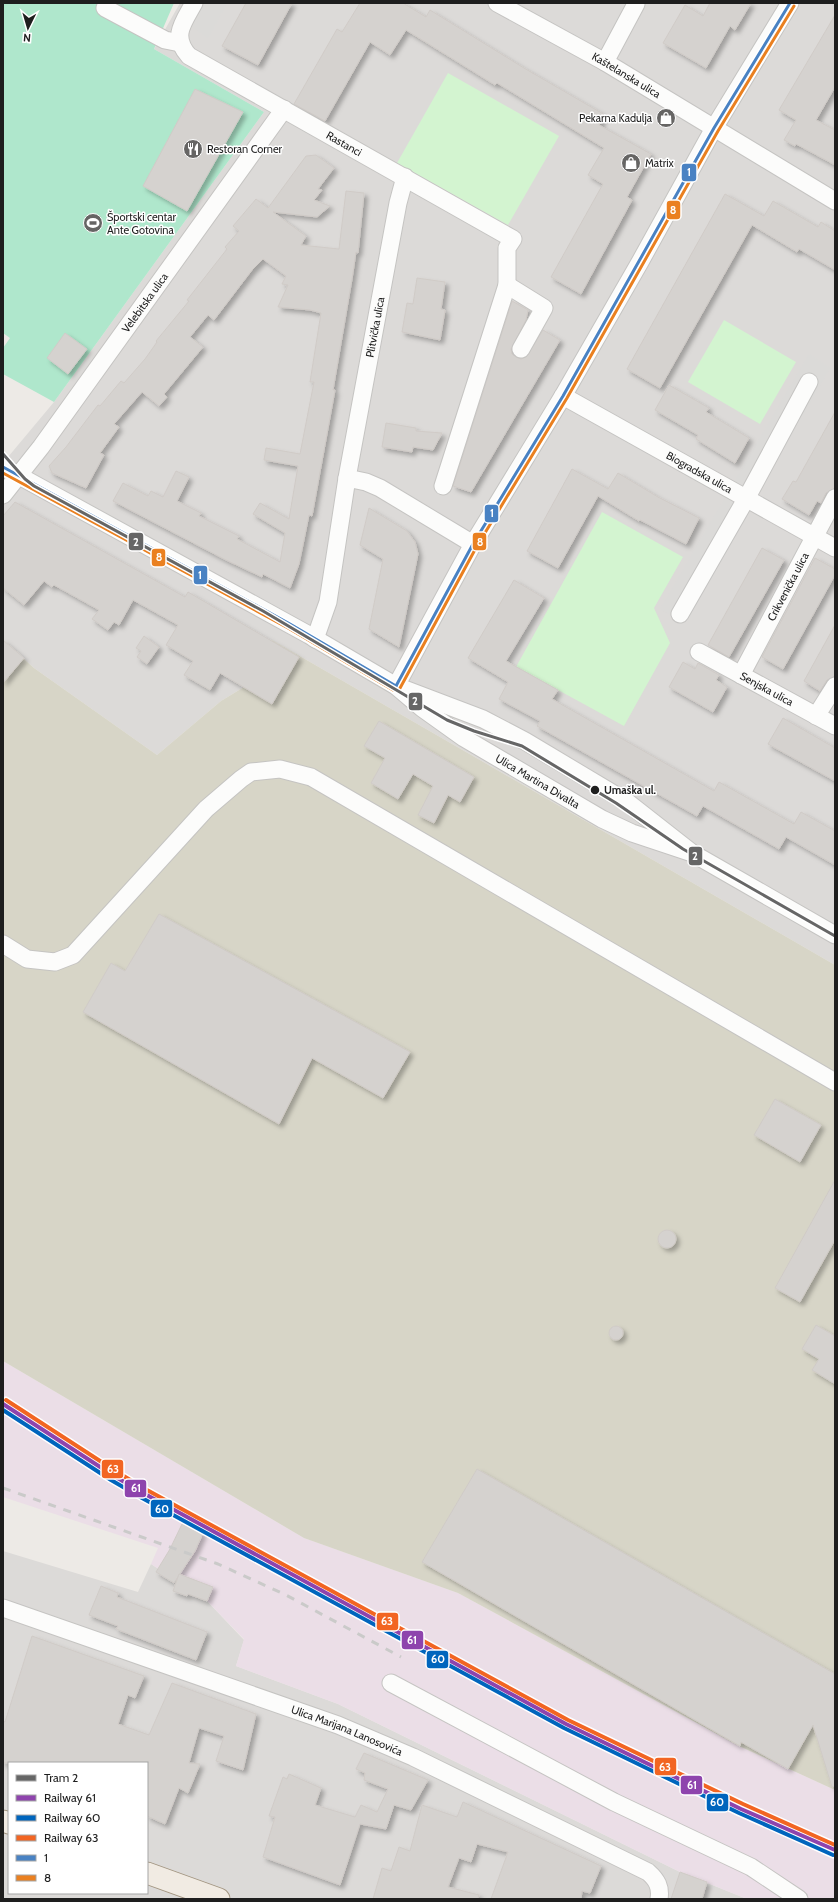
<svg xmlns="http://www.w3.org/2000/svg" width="838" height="1902" font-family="Cabin,sans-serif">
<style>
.residential{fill:#dcdad8;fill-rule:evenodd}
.industrial{fill:#ebdee7}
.religious{fill:#dbdad8}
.construction{fill:#d7d5c7}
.park{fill:#d3f4d0}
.pitch{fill:#afe7cc}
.building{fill:#d5d2cf;stroke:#d0cbc7;filter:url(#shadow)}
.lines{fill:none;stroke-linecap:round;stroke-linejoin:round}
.minor-casing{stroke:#c5c4c2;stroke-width:19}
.major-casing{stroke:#a39682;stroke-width:23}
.minor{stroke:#fcfcfb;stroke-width:17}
.major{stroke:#f1ebe3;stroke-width:21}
.rail{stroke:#cacac9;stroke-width:3;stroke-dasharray:8 8;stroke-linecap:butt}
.bus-1-casing{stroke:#fff;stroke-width:6}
.bus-2-casing{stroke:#fff;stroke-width:6}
.bus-1{stroke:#4982c3;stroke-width:3}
.bus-2{stroke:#ea8020;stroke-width:3}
.rail-1-casing{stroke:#fff;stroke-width:7}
.rail-2-casing{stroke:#fff;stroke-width:7}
.rail-3-casing{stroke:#fff;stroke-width:7}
.rail-1{stroke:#8e44ad;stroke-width:4}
.rail-2{stroke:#0065bd;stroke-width:4}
.rail-3{stroke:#f26522;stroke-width:4}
.tram-1-casing{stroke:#fff;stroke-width:6}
.tram-1{stroke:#666;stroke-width:3}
.stop-dot{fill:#1e1e1e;stroke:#fff;stroke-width:1.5}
.labels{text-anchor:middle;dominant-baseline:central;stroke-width:3;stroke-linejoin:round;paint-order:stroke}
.street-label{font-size:11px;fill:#1e1e1e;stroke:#fff}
.poi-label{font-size:11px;fill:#1e1e1e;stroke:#fff;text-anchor:start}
.stop-label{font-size:11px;font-weight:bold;fill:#1e1e1e;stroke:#fff;text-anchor:start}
.line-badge{stroke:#fff;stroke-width:1.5}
.badge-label{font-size:11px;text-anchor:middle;font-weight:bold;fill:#fff}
</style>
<defs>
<filter id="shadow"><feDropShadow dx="3.5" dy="3.5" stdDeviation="2" flood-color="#0004"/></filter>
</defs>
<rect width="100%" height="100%" fill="#edeae6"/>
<!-- residential -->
<g class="residential">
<path d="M180,3H835V965L272,640L244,687L221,701L157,755L34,668L3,640V463L54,402L264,112L154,49Z"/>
<path d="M3,1551L138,1592L151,1564L207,1601L244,1640L236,1666L338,1704L680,1872L747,1899H3ZM9,1763H147V1893H9Z"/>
</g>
<!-- industrial -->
<path class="industrial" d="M3,1361L304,1538L458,1593L739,1746L835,1790V1899H747L680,1872L338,1704L236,1666L244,1639L207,1601L151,1564L158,1548L3,1497Z"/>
<!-- religious -->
<g class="religious">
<path d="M191,3H227L208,38L181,19Z"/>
<path d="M809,354L830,368L684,622L660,609Z"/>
</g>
<!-- construction -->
<path class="construction" d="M3,640L34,668L157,755L221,701L244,687L272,640L835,965V1790L739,1746L458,1593L304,1538L3,1361Z"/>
<!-- park -->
<g class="park">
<path d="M448,73L559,136L508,225L397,163Z"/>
<path d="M724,320L796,362L760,424L688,382Z"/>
<path d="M602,512L683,557L654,608L670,643L624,726L516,667Z"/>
</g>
<!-- pitch -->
<path class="pitch" d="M3,3H174L154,49L264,112L54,402L3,374V348L10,338L3,333Z"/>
<!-- building -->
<g class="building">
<path d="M246,3H292L258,65L222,46Z"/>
<path d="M360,3H403L426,17L430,10L524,68L605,115L599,125L651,154L627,197L632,200L581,294L551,277L603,184L588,175L604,148L497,83L495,85L406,30L390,55L370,42L325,121L294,104L337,29L342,32Z"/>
<path d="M710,3H751L735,30L730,26L706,68L663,43L685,5L703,16Z"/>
<path d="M835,15V87L816,120L835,130V165L796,144L795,146L784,140L796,120L779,110Z"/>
<path d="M195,89L243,112L187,211L143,186Z"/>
<path d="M316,155L334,168L318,189L322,190L314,200L330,206L317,217L273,212L306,236L301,245L339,249L346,191L364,193L358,253L356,252L352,279L333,390H335L312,516L309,515L299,564L290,588L263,574L262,577L226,560L113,501L123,483L148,496L151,491L163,497L176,471L189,477L177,501L201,513L199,516L239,536L237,539L280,562L285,533L253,514L260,503L289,519L298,466L264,460L266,448L300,454L314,382H310L321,313L310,310L278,307L288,285L282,284L286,276L263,259L252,270L214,320L208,315L190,337L203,347L164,394L167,397L159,406L142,392L114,424L119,427L100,453L104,455L86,488L52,473L49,466L66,447L98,405L100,406L121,381L124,383L145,359L157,342L156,341L189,301L187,300L227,249L225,247L239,231L233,226L256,199L268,208L306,156Z"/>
<path d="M725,194L764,216L773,201L818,227L821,222L835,231V270L799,249L797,252L752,225L660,388L627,369Z"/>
<path d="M417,278L445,282L441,309L445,310L440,340L402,332L407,303L413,304Z"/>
<path d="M512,301L528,310L526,320L511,349L512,354L516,357L521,359L526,357L543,330L560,340L471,492L453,486Z"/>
<path d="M65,333L87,349L68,374L47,358Z"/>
<path d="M669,385L709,408L706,412L749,438L735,463L696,439L698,435L655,410Z"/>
<path d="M835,412V488L826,493L821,503L817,501L809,515L782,499L793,481L796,482Z"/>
<path d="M386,423L416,428V431L442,433L433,450L413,447L412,452L382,447Z"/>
<path d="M572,469L608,489L618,473L658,497L699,518L686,544L640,520L639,521L598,496L558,568L527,551Z"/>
<path d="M15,502L185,597L188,592L299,657L272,704L220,673L210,690L184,675L193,661L166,645L178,625L133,600L119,625L114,622L108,630L92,619L99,610L54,585L52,587L44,581L24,605L3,588V516Z"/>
<path d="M369,508L407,531L415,542L418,554L399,647L369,629L383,559L360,545Z"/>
<path d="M762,548L784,560L729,657L708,645Z"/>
<path d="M815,558L835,569V575L783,669L762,657Z"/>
<path d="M514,580L544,598L506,661L558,690L552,699L714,791L719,782L794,824L801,812L835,831V865L786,837L779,849L703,806L697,816L537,726L540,721L499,699L508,682L468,658Z"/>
<path d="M835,625V676L827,680L820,691L804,681Z"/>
<path d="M144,636L159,647L147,664L137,657L141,651L136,648Z"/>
<path d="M3,640L24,658L3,683Z"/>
<path d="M683,662L695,669L698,663L719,675L716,680L727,687L713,712L669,687Z"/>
<path d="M783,718L835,748V781L768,744Z"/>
<path d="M379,721L474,777L460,802L448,795L434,823L418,815L433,786L413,774L398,799L371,783L385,758L364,746Z"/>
<path d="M159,914L410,1052L383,1098L312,1058L279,1124L83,1012L111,963L125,971Z"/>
<path d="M775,1099L821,1125L800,1162L754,1135Z"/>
<path d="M835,1180V1240L800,1302L775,1288Z"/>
<circle cx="667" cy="1239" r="9"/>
<path d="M816,1325L835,1336V1384L812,1370L819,1359L802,1349Z"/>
<circle cx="616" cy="1333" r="7"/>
<path d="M477,1469L835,1674V1786L832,1787L813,1725L788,1769L741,1742L740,1746L422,1562Z"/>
<path d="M182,1524L203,1533L195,1551L174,1583L156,1572L170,1549Z"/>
<path d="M179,1574L213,1587L207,1601L188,1594L187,1596L173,1591Z"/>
<path d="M101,1586L118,1593L117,1597L207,1632L196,1660L116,1629L118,1626L89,1615Z"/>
<path d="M32,1636L144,1676L135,1698L128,1695L118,1724L149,1735L172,1683L256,1714L243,1770L216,1761L224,1736L199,1728L189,1763L200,1764L188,1793L179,1788L165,1824L147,1816V1763H3V1721L5,1722Z"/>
<path d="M364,1753L428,1780L411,1810L394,1805L386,1829L360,1824L340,1885L263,1857L275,1817L269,1816L283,1777L287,1779L289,1774L321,1788L315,1805L355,1817L361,1805L377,1812L388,1789L364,1780L365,1773L356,1769Z"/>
<path d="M463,1802L601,1866L590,1893L582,1891L581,1899H491L508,1852L477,1844L471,1862L459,1858L448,1887L479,1895L478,1899H373L382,1868L391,1871L399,1847L410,1851L422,1805L457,1817Z"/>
<path d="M680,1872L707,1882L702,1899H671Z"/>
</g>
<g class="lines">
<defs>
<g id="minor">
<path id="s1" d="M194,3C183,23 171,36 189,56L513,239L507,248V285L443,486"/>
<path id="s2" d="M497,3L605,62L835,201"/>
<path d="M105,8L165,40L180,43"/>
<path d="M605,62L636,4"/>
<path d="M507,285L544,308L521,349"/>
<path id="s3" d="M563,396L835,548"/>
<path id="s4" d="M3,467L309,635L396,686L422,708L464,738L602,819L632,833L692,853"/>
<path d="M347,478L366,482L380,488L473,544"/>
<path id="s5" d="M3,495L41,447L284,109"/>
<path d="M680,614L746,499L809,382"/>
<path id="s6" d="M315,639L328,602L347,478L398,203L405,177"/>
<path id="s7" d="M699,652L835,726"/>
<path id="s8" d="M741,675L835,498"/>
<path d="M396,686L473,544L563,396L640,262L714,128L790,3"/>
<path d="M404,689L483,719L525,741L627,802L692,853L835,935"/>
<path d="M816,716L835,686"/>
<path d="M3,944L27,959L55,962L73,955L206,809L241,779L251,772L280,769L311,777L835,1082"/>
<path id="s9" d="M3,1608L338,1725L413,1757L648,1872C657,1880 661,1887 659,1899"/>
<path d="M391,1683L614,1802L751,1867L799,1899"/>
</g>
<g id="major">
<path d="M3,1821L9,1823"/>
<path d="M147,1873L219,1899"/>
</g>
</defs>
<!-- minor casing -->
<use href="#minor" class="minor-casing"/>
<!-- major casing -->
<use href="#major" class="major-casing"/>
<!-- minor -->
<use href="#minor" class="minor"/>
<!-- major -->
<use href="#major" class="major"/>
<!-- rail -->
<path class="rail" d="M3,1488L218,1564L286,1595L401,1657"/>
<defs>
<g id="bus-1">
<path d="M3,467L290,624L396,686"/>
<path d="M396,686L473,544L563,396L714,128L790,3"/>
</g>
<path id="bus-2" d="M3,473L288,628L393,690H399L477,546L567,398L718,131L794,6"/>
</defs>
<!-- bus-1 casing -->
<use href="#bus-1" class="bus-1-casing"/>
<!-- bus-2 casing -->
<use href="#bus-2" class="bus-2-casing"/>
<!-- bus-1 -->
<use href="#bus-1" class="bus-1"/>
<!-- bus-2 -->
<use href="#bus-2" class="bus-2"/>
<defs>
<path id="rail-1" d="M3,1404L114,1476L145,1494L566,1724L741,1809L835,1850"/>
<path id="rail-2" d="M3,1410L111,1480L142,1498L564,1728L739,1813L833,1855"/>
<path id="rail-3" d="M6,1400L117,1472L147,1490L568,1720L743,1804L835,1845"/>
</defs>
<!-- rail-1 casing -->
<use href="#rail-1" class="rail-1-casing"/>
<!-- rail-2 casing -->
<use href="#rail-2" class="rail-2-casing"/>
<!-- rail-3 casing -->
<use href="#rail-3" class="rail-3-casing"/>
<!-- rail-1 -->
<use href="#rail-1" class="rail-1"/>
<!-- rail-2 -->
<use href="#rail-2" class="rail-2"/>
<!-- rail-3 -->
<use href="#rail-3" class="rail-3"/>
<defs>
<path id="tram-1" d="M3,454L25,479L34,486L263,611L447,720L474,731L522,746L616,803L683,849L835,936"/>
</defs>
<!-- tram-1 casing -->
<use href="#tram-1" class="tram-1-casing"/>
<!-- tram-1 -->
<use href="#tram-1" class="tram-1"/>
</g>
<!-- icons -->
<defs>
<symbol id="shop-disc" viewBox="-11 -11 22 22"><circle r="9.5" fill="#666564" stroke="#fff"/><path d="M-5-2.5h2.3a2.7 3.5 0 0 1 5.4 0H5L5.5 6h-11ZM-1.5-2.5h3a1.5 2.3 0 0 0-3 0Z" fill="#fff"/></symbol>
<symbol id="restaurant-disc" viewBox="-11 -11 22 22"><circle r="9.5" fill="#666564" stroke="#fff"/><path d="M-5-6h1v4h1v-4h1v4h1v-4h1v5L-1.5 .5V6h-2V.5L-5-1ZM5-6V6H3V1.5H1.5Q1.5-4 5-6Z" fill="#fff"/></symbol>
<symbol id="stadium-disc" viewBox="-11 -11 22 22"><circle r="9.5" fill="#666564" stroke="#fff"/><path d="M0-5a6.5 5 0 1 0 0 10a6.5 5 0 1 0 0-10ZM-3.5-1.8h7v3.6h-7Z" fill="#fff"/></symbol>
</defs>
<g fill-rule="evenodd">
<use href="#shop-disc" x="655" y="107" width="22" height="22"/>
<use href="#restaurant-disc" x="182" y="138" width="22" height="22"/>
<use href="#shop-disc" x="620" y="152" width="22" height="22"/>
<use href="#stadium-disc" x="82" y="212" width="22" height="22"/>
</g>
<!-- markers -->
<circle class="stop-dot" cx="595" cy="790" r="5"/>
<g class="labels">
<!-- street labels -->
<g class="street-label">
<text stroke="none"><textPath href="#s2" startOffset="148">Kaštelanska ulica</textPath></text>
<text stroke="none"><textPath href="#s1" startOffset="237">Rastanci</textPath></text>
<text stroke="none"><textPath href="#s5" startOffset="239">Velebitska ulica</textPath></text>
<text stroke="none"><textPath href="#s6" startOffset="318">Plitvička ulica</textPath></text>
<text stroke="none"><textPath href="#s3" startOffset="156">Biogradska ulica</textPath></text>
<text stroke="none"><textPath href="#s8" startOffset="100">Crikvenička ulica</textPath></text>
<text stroke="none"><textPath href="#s7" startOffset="77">Senjska ulica</textPath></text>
<text stroke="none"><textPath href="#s4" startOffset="621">Ulica Martina Divalta</textPath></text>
<text stroke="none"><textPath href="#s9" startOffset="365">Ulica Marijana Lanosovića</textPath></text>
</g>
<!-- poi labels -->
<g class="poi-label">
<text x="652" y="118" text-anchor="end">Pekarna Kadulja</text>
<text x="207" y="149">Restoran Corner</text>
<text x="645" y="163">Matrix</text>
<text x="107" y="217">Športski centar<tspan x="107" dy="13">Ante Gotovina</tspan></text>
</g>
<!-- stop labels -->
<g class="stop-label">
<text x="604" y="790">Umaška ul.</text>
</g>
</g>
<g class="line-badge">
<rect x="681" y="163" width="16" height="19" rx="4" fill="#4982c3"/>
<rect x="666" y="200" width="15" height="20" rx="4" fill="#ea8020"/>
<rect x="484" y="504" width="15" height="19" rx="4" fill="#4982c3"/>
<rect x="128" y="532" width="16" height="19" rx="4" fill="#666"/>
<rect x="472" y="532" width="15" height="19" rx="4" fill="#ea8020"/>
<rect x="151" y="548" width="15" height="19" rx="4" fill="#ea8020"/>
<rect x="193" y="565" width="15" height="20" rx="4" fill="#4982c3"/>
<rect x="408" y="692" width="15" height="19" rx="4" fill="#666"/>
<rect x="688" y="846" width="15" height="20" rx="4" fill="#666"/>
<rect x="101" y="1459" width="23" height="20" rx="4" fill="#f26522"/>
<rect x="124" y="1479" width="23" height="19" rx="4" fill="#8e44ad"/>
<rect x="150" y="1499" width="23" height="19" rx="4" fill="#0065bd"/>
<rect x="376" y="1612" width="23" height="19" rx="4" fill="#f26522"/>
<rect x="401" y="1630" width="23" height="20" rx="4" fill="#8e44ad"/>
<rect x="426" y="1650" width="23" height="19" rx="4" fill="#0065bd"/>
<rect x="654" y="1757" width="23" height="19" rx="4" fill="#f26522"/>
<rect x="680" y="1775" width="23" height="20" rx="4" fill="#8e44ad"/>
<rect x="706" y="1793" width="23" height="19" rx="4" fill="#0065bd"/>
</g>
<g class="badge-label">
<text x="689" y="176">1</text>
<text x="673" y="214">8</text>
<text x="492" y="517">1</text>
<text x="136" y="546">2</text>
<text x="480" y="546">8</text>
<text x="159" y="561">8</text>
<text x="200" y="579">1</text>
<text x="415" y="705">2</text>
<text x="695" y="860">2</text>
<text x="113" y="1473">63</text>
<text x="136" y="1492">61</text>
<text x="162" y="1513">60</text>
<text x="387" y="1625">63</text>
<text x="412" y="1644">61</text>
<text x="438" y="1663">60</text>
<text x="665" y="1771">63</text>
<text x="692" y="1789">61</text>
<text x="717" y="1806">60</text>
</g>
<!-- border -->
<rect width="838" height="1902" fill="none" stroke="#1e1e1e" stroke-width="8"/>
<!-- legend -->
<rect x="8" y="1762" width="140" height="132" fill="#ffffff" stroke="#a5a5a5"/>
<rect x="16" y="1775" width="20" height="6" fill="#666666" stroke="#a5a5a5"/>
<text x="44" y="1782" font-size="12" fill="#1e1e1e">Tram 2</text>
<rect x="16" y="1795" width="20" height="6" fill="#8e44ad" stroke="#a5a5a5"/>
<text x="44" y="1802" font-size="12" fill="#1e1e1e">Railway 61</text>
<rect x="16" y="1815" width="20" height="6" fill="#0065bd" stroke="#a5a5a5"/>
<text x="44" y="1822" font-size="12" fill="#1e1e1e">Railway 60</text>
<rect x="16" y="1835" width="20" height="6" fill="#f26522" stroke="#a5a5a5"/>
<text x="44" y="1842" font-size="12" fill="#1e1e1e">Railway 63</text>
<rect x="16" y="1855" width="20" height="6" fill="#4982c3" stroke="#a5a5a5"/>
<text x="44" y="1862" font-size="12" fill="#1e1e1e">1</text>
<rect x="16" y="1875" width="20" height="6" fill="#ea8020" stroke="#a5a5a5"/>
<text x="44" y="1882" font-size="12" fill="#1e1e1e">8</text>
<!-- north arrow -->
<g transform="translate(28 28) rotate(185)" stroke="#ffffff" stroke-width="3" paint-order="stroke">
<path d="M0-3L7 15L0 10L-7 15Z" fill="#1e1e1e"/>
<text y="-6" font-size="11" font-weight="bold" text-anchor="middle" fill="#1e1e1e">N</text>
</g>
</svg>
